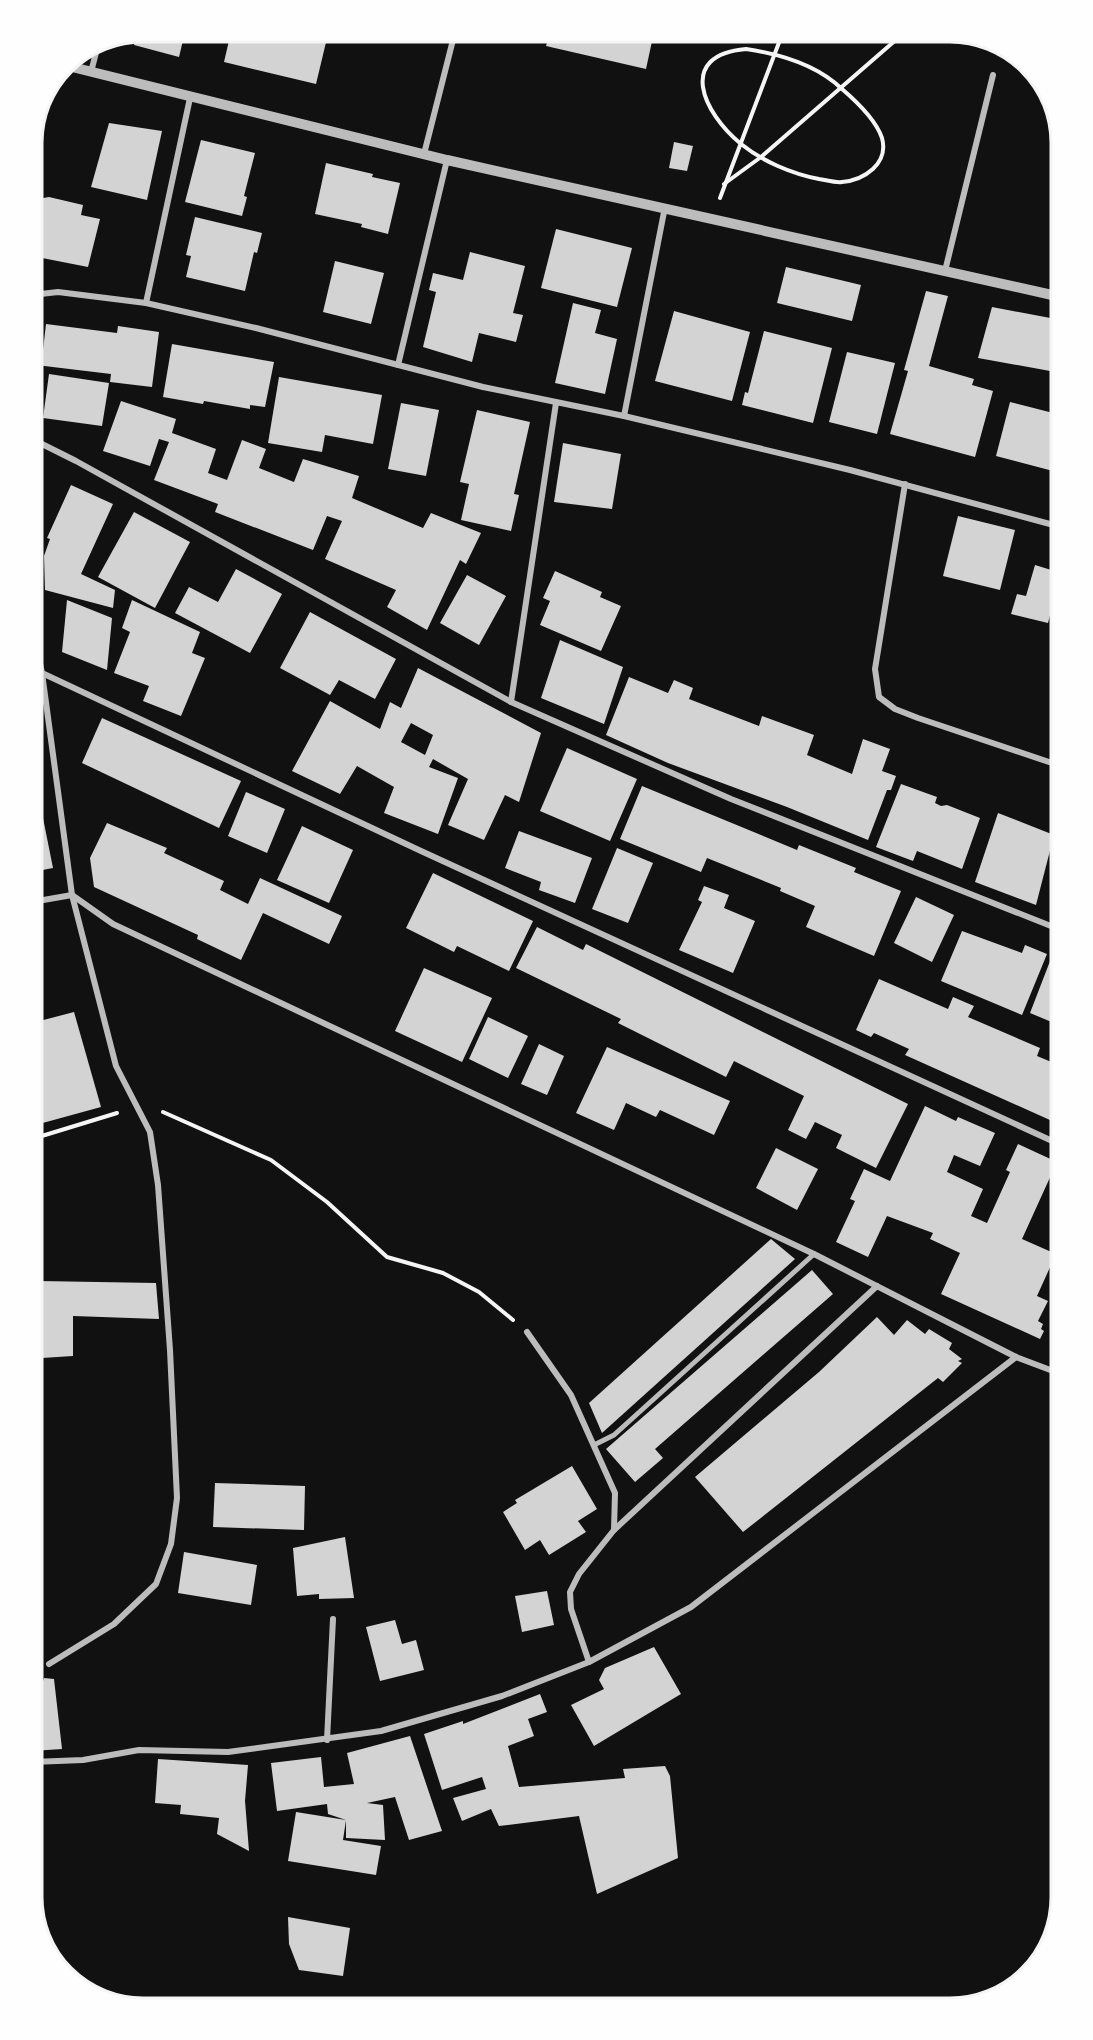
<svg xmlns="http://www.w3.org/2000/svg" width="1093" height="2040" font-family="Lato,sans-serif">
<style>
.building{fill:#d3d3d3;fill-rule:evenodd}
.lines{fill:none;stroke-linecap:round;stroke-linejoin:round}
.path{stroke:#f5f5f5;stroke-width:4}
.pedestrian{stroke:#bcbcbc;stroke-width:5}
.minor{stroke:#bcbcbc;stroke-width:6}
.tertiary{stroke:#bcbcbc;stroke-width:10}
.rim{fill:none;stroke:#f5f5f5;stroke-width:3}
</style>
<rect width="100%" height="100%" fill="#111"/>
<!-- building -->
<g class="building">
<path d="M185,32L179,57L134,45L137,33Z"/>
<path d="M231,32H318L328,34L316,84L224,62Z"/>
<path d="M550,32H654L646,69L546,46Z"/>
<path d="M109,123L162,131L147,200L91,187Z"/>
<path d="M201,140L255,153L244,196L247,197L242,216L185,202Z"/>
<path d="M674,142L693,146L687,171L669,168Z"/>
<path d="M326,163L373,174L372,177L400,183L388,234L361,227L362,224L315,214Z"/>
<path d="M49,197L83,205L81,215L100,219L88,267L32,256V200Z"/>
<path d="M195,217L262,233L257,253L254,252L245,291L186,277L191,256L186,255Z"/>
<path d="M556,229L632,248L617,307L541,288Z"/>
<path d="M470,252L525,266L513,313L523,315L516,342L479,333L472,362L423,347L436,292L429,290L433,273L463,280Z"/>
<path d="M335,261L384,273L371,324L323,312Z"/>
<path d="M786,267L861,285L852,321L777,303Z"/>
<path d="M926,291L948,296L929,366L974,379L972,385L993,391L975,457L890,434L908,371L904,370Z"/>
<path d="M573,303L601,310L595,333L617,339L605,394L555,383Z"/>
<path d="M992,307L1061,320V373L978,358Z"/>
<path d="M674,311L750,332L732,401L655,381Z"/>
<path d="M46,324L117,333L118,326L159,332L152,387L110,382L111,374L36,365L38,349L43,350Z"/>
<path d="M764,331L832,348L813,423L742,405L745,392L748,393Z"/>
<path d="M172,344L274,362L265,407L250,405V409L204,401L203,404L163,397Z"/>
<path d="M847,352L895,363L877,434L829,422Z"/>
<path d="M49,374L109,383L102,426L43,418Z"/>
<path d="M279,377L382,395L373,444L325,435L322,452L268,443Z"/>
<path d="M121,401L176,419L172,433L216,449L208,473L227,480L242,440L266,449L259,468L294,482L303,459L359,476L352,498L423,528L431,513L481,533L466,564L460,560L427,630L387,607L396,590L325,559L342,521L327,516L313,550L215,512L218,504L154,480L169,442L159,439L150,466L103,451Z"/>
<path d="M1010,402L1061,415V437L1053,471L996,456Z"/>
<path d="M401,403L439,410L426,476L388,469Z"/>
<path d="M477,410L530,422L514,494L519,495L511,531L461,520L469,484L460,482Z"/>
<path d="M563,443L621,454L612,509L554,502Z"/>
<path d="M71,485L113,504L81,574L115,590L113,608L45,590L44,556L50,539L47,538Z"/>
<path d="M134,512L190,542L155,608L98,577Z"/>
<path d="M958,516L1015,530L1000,590L943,576Z"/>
<path d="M1035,565L1061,573L1048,623L1011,614L1017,594L1026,596Z"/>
<path d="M236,569L282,594L250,653L175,613L189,587L218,602Z"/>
<path d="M555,571L602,592L600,597L621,606L601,651L540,625L550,601L543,598Z"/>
<path d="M467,575L506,596L479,645L440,623Z"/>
<path d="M67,600L112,618L107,670L62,652Z"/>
<path d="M132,600L200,632L192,653L205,658L181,716L143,701L149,686L114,673L130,632L122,628Z"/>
<path d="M310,612L396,659L375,699L339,680L330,695L280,668Z"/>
<path d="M560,640L623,667L604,724L541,698Z"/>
<path d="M418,668L541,733L519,802L505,795L484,840L448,825L468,779L433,759L429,767L458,778L438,834L384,813L394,787L357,766L340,794L292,771L330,701L380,729L390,702L401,708ZM411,723L433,735L425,755L401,742Z"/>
<path d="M629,677L668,693L674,680L693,688L689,699L759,726L762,716L814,735L807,755L852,774L863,739L890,749L882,771L896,776L891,790H887L868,840L787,807L668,763L606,735Z"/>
<path d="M102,718L241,781L219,828L82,763Z"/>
<path d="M32,726L40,769L32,771Z"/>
<path d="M567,748L637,779L610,841L540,811Z"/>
<path d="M901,784L937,797L935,803L941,806L947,805L980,818L962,869L917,851L913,861L876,847Z"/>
<path d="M642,786L797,850L799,845L856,868L854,872L901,891L874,956L806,927L815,906L780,891L781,888L707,858L701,872L620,839Z"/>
<path d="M37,788L53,868L32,872V789Z"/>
<path d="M246,792L285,809L267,853L228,836Z"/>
<path d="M998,813L1054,835L1036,905L975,882Z"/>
<path d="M107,823L167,848L164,853L224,881L220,890L248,904L260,878L342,916L329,944L263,913L241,960L197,939L198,935L94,887L90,858Z"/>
<path d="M302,826L353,850L329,903L277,880Z"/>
<path d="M519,831L592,858L575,903L539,890L541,882L505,868Z"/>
<path d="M617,848L653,863L628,923L592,909Z"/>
<path d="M433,873L533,921L509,971L457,946L454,952L406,928Z"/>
<path d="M704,886L729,895L724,908L755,921L733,973L679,950L702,902L698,900Z"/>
<path d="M916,897L954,915L932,962L894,943Z"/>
<path d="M537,927L583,950L586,944L908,1104L876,1168L836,1148L842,1135L815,1122L806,1139L788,1130L804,1096L734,1061L726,1077L618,1023L621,1019L516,968Z"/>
<path d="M962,931L1022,953L1025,945L1047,954L1022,1015L941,981Z"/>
<path d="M1052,956L1061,959V1018L1057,1016L1054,1023L1030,1013Z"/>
<path d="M424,968L492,998L462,1062L395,1031Z"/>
<path d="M879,979L948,1009L953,997L974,1006L968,1017L1040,1048L1037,1056L1061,1066V1125L905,1055L909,1049L874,1033L871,1037L856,1030Z"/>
<path d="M74,1012L101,1107L39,1124L32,1099V1023Z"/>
<path d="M488,1017L528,1036L508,1078L469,1059Z"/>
<path d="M539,1044L564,1056L547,1095L521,1084Z"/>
<path d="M607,1047L730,1101L714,1135L660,1110L656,1117L626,1103L614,1130L576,1113Z"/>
<path d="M925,1106L956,1121L958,1117L995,1133L980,1166L954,1155L947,1172L983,1189L971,1216L987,1223L1010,1172L1006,1170L1018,1144L1057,1162L1022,1239L1056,1254L1037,1296L1048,1301L1038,1321L1043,1324L1041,1329L1044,1331L1040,1339L941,1294L960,1253L930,1239L933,1233L887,1216L868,1257L836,1242L855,1201L850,1199L864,1169L890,1181Z"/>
<path d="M776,1148L818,1169L797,1210L756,1188Z"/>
<path d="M771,1239L795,1259L602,1433L589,1403Z"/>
<path d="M812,1270L833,1294L655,1449L663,1458L635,1482L606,1449Z"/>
<path d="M39,1281L156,1283L159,1319L73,1316V1356L42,1358Z"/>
<path d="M877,1317L894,1335L907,1320L925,1334L929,1329L952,1343L949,1349L962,1359L958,1361L962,1363L943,1382L938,1378L743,1532L695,1477L819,1372Z"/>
<path d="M572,1466L597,1509L578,1521L586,1532L549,1555L540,1540L525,1550L503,1512L517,1503L515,1500Z"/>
<path d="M215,1483L305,1486L304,1530L213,1527Z"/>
<path d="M345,1537L354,1598L319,1599V1594L297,1596L293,1548Z"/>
<path d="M184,1552L257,1565L251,1605L178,1593Z"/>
<path d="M1061,1565V1596L1053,1594Z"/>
<path d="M547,1591L554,1625L522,1632L515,1596Z"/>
<path d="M1059,1618L1061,1619V1648L1052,1645Z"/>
<path d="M395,1620L402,1644L416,1640L424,1670L380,1681L366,1627Z"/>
<path d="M654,1647L681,1694L594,1746L571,1705L604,1689L599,1680L605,1668Z"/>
<path d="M44,1678L54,1679L62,1749L32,1751V1717Z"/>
<path d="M540,1694L547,1712L528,1719L534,1736L508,1746L519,1787L625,1778L623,1769L665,1766L670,1776L678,1858L597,1894L579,1816L499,1826L491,1809L462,1821L453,1798L486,1789L482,1777L442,1790L424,1734L463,1721V1724Z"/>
<path d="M410,1736L442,1831L409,1840L395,1797L367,1803L383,1805L385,1840L346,1838V1820L343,1840L381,1846L376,1875L288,1861L296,1812L346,1820L328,1814L327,1804L277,1811L271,1763L321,1757L324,1787L354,1784L347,1753Z"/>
<path d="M158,1759L248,1765L245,1801L249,1851L217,1834L219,1818L180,1814L181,1805L155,1803Z"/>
<path d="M288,1917L350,1928L343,1976L299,1970L289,1944Z"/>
</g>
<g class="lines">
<!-- path -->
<g class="path">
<path d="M746,49C780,54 817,65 842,89C856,101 876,120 882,138C889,164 864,180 842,182C835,183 826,180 819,179C792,174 762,161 741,144C703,113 676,55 746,49Z"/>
<path d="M724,184L761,157L905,32"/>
<path d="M720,198L783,32"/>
<path d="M163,1112L271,1160L327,1202L387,1257L443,1273L479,1292L513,1320"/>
<path d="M32,1139L117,1113"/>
</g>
<!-- pedestrian -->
<path class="pedestrian" d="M594,1445L614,1435L814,1254"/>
<!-- minor -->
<g class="minor">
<path d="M91,72L99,41"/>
<path d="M424,154L455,32"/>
<path d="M945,271L993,75"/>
<path d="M32,295L58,292L146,303L256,328L483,387L624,416L850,470L1061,527"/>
<path d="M146,303L190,98"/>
<path d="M398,365L447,160"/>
<path d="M624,416L665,207"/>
<path d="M32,439L76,461L511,702L731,799L1061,930"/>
<path d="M905,484L875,669L879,697L895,709L918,718L1061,766"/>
<path d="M32,624L42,673L72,895L116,1066L150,1132L158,1185L170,1350L177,1498L171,1544L156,1584L114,1624L49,1664"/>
<path d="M42,673L421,851L1061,1145"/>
<path d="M511,702L556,403"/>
<path d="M32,902L72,895L113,924L814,1254L1016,1357L1061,1374"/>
<path d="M527,1332L571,1395L615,1493L614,1530L579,1574L570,1592L571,1609L589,1662"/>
<path d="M614,1530L877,1286"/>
<path d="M327,1740L333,1619"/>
<path d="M32,1762L83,1760L139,1750L228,1752L381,1731L502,1696L589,1662L691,1607L1016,1357"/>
</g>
<!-- tertiary -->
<path class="tertiary" d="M64,65L447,160L1061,297"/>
</g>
<!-- crop -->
<path d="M0 0H1093V2040H0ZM143 42H950A101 101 0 0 1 1051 143V1897A101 101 0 0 1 950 1998H143A101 101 0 0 1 42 1897V143A101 101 0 0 1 143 42Z" fill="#fefefe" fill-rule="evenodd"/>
<path class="rim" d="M143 42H950A101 101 0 0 1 1051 143V1897A101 101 0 0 1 950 1998H143A101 101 0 0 1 42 1897V143A101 101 0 0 1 143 42Z"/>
</svg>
